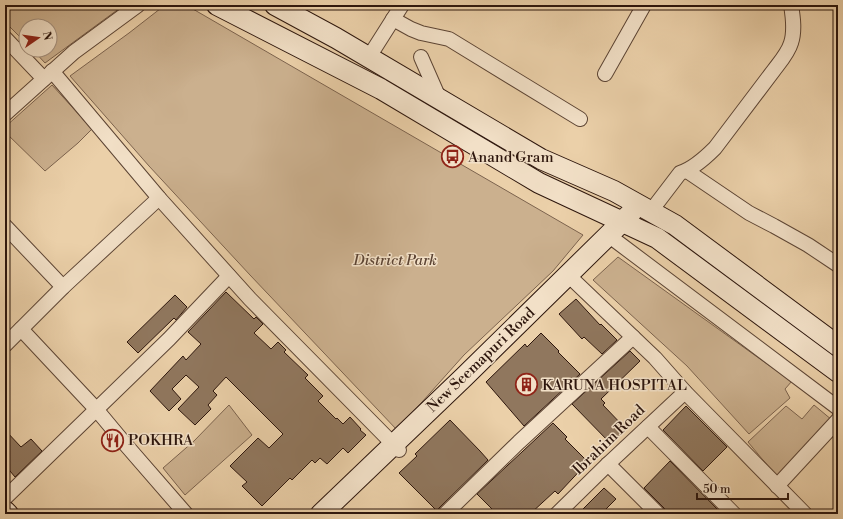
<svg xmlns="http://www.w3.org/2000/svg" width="843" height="519" font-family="'Libre Bodoni',serif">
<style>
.green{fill:#cbb08e;stroke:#7c634e}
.building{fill:#90775e;stroke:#2d160d}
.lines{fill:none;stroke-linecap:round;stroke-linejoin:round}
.street-casing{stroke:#5c4434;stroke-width:16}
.secondary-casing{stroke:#2d160d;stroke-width:22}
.street{stroke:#f2e0c7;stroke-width:14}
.secondary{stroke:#f2e0c7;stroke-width:20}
.labels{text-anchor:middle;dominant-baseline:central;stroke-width:3;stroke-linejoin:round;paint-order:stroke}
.poi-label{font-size:15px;fill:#2d160d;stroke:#f2e0c7;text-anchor:start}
.park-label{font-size:15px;font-style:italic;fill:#5c4434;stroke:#f2e0c7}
.street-label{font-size:15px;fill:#2d160d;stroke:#f2e0c7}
</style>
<rect width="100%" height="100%" fill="#ebd0a9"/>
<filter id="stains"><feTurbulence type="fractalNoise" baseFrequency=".005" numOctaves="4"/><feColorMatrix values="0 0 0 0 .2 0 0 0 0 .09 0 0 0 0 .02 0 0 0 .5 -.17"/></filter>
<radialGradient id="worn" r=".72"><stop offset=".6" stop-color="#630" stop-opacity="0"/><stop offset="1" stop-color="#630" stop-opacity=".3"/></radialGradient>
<!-- green -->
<g class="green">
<path d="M5,5H124L45,63L33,50H50V26H26V43L5,22Z"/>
<path d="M165,5H186L583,235L553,271L464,355L397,430L250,275L149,166L70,76L129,33Z"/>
<path d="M52,85L92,129L78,143L45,171L5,132V127Z"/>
<path d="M618,257L767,364L792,381L785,389L790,398L749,434L687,366L593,280Z"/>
<path d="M229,405L252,435L185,495L163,468L194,441Z"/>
<path d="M814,405L838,425V431L782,483L748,442L786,406L802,419Z"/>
</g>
<!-- building -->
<g class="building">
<path d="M226,292L254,319L256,317L263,324L254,333L271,349L278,342L286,350L284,352L308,375L305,378L323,396L318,401L336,419L337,418L343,424L350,417L361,429L360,430L366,435L348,453L343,448L327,464L320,458L315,463L312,460L292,480L290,478L262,506L242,486L247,482L230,466L258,438L269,448L283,434L226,377L213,391L217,395L208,405L211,409L195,425L178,409L199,387L186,375L172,389L181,399L169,411L150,391L183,356L186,360L201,344L188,332Z"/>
<path d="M175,295L187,307L176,320L174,318L138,353L127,342Z"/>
<path d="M576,299L600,325L601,324L617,340L602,354L584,337L582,339L559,314Z"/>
<path d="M541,333L559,351L558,352L580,374L524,426L486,382L525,344L527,347Z"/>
<path d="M630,351L640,361L601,399L605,403L603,405L626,429L611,444L572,404Z"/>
<path d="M686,406L727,447L703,471L663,430Z"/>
<path d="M450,420L480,451L488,460L439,508L437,511L399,473L417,456L415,454Z"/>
<path d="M553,423L567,437L565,439L588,462L558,494L555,491L530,514H497L477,494Z"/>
<path d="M5,430L21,447L31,439L42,451L15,477L5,465Z"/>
<path d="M670,461L718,510L713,514H666V511L664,508L644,488Z"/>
<path d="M604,488L616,499L601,514H578Z"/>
</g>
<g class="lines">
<defs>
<g id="street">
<path d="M393,19L411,29L421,33L449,39L580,119"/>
<path d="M5,38L44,79"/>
<path d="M369,57L402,5"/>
<path d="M421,57L439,98"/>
<path d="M52,71L159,198L250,299L399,450"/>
<path d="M605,74L644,5"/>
<path d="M5,114L74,52L138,5"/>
<path d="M687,171L749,213L774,226L808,245L838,265"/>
<path d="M651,211L680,173C693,169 705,158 715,148L774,70C780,62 788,53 791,43C795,31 793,17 791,5"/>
<path d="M5,226L63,287"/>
<path d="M609,234L616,241L838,408"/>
<path d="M568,275L655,358L685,392L805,514"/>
<path d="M21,329L96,409L126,445L186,514"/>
<path d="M5,345L63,287L159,198"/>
<path d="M648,427L734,514"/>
<path d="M608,464L658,514"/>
<path d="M777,486L838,420"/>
<path d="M5,498L169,339L229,276"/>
<path d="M445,514L519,442L633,337"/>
<path d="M557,514L608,464L685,392"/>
</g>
<g id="secondary">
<path d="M217,5L381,89L539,183L657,238L838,372"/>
<path d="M275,5L336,38L541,159L614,191L675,225L838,346"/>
<path d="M5,511L8,514"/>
<path d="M321,514L464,377L631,213"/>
</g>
</defs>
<!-- street casing -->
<use href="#street" class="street-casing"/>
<!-- secondary casing -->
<use href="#secondary" class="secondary-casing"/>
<!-- street -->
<use href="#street" class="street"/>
<!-- secondary -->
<use href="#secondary" class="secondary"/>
</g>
<!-- icons -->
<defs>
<symbol id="bus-ring" viewBox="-11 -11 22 22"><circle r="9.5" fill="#f2e0c7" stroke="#8f2418" stroke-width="1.5"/><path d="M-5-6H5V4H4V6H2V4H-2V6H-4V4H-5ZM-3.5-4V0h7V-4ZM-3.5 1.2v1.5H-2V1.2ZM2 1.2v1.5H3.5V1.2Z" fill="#8f2418"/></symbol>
<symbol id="building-ring" viewBox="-11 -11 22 22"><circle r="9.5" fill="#f2e0c7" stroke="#8f2418" stroke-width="1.5"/><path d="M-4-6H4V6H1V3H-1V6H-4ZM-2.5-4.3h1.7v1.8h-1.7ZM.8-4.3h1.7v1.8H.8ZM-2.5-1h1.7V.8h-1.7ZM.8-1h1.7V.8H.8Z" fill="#8f2418"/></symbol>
<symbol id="restaurant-ring" viewBox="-11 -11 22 22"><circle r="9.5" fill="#f2e0c7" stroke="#8f2418" stroke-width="1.5"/><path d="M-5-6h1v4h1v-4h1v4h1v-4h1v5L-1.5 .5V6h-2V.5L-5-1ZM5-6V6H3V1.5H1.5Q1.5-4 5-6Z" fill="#8f2418"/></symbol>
</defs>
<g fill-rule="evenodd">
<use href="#bus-ring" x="440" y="144" width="25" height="25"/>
<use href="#building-ring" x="514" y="372" width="25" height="25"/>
<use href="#restaurant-ring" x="100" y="428" width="25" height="25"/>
</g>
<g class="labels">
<!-- poi labels -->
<g class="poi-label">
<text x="468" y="157">Anand Gram</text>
<text x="542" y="385">KARUNA HOSPITAL</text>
<text x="128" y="440">POKHRA</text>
</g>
<!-- park labels -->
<g class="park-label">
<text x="395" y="260">District Park</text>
</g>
<!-- street labels -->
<g class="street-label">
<text transform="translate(481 360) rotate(-44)">New Seemapuri Road</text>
<text transform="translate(609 440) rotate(-44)">Ibrahim Road</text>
</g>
</g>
<!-- margin -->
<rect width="843" height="519" fill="none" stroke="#ebd0a9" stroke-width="20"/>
<rect x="6" y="6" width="831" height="507" fill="none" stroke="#2d160d" stroke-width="2"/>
<rect x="10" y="10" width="823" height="499" fill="none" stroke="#2d160d"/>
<!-- north arrow -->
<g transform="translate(38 38) rotate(77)"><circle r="19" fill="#f2e0c7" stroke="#a38f7d"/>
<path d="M0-3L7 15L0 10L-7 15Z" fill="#8f2418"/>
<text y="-6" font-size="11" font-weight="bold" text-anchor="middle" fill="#2d160d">N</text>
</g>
<!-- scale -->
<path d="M697 493v6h91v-6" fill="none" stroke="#2d160d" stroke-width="2"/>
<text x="703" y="493" font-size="12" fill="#2d160d" stroke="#f2e0c7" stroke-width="3" paint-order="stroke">50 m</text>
<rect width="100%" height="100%" filter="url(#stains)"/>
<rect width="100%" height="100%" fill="url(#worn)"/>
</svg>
